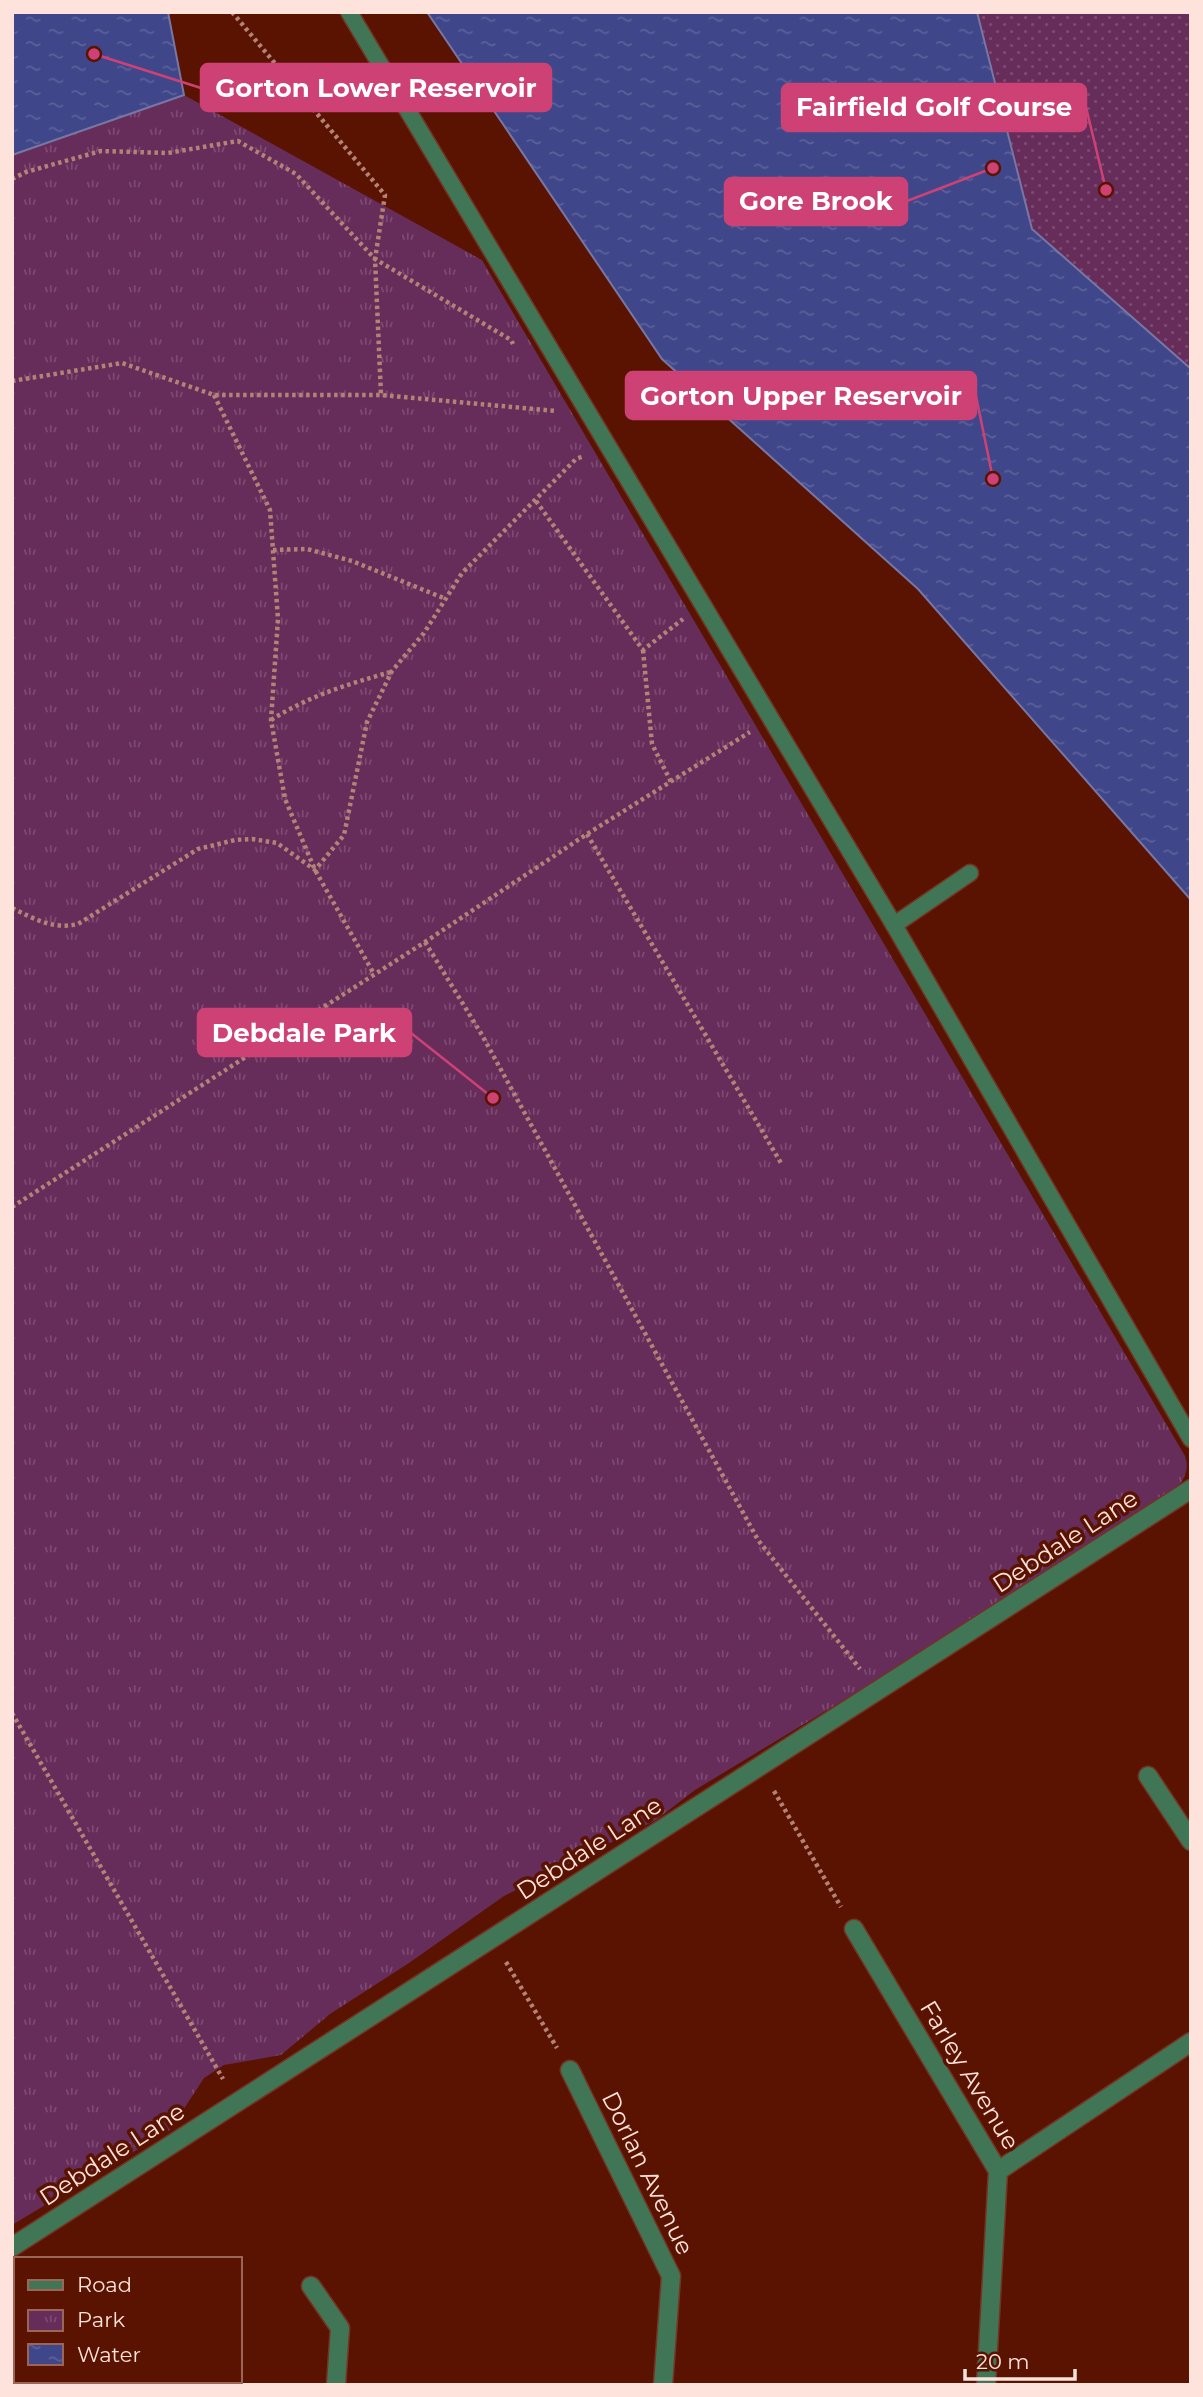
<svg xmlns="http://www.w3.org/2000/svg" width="1203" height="2397" font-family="Montserrat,sans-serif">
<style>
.grass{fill:url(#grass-dots)}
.park{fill:url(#park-tufts)}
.water{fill:url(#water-ripples);stroke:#7876a3;stroke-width:2}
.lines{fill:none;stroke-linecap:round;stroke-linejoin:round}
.lane-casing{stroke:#733423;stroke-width:19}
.street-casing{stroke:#733423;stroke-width:21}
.path{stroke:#b28376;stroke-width:4.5;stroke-dasharray:3.5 3.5;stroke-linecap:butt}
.lane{stroke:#407555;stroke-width:16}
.street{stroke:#407555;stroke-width:18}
.labels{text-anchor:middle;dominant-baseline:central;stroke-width:7;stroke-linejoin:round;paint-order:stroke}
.street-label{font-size:24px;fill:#fee3dc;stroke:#591300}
.leader{fill:none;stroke:#ce4175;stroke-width:2.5}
.callout-dot{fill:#ce4175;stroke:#591300;stroke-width:2.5}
.callout{fill:#ce4175;stroke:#ce4175;stroke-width:2.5}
.callout-label{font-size:26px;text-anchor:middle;font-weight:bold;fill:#fff}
</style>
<defs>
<pattern id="grass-dots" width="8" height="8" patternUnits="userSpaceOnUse" patternTransform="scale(1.75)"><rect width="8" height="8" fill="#662c5a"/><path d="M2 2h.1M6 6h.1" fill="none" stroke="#7d4a71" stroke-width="1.8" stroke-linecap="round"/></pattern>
<pattern id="park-tufts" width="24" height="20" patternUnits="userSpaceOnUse" patternTransform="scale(1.75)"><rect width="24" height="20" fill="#662c5a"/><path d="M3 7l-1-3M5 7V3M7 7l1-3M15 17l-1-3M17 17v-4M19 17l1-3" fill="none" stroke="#7d4a71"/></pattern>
<pattern id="water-ripples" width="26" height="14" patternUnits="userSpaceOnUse" patternTransform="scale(1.75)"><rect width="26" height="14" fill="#3f478a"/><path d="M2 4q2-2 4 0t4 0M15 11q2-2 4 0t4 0" fill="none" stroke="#5c619a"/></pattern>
</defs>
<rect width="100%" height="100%" fill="#591300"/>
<!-- grass -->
<path class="grass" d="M977,12H1191V369L1032,229Z"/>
<!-- park -->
<path class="park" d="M184,95L482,260L1185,1456C1189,1468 1186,1475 1179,1486L885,1675L695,1790L656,1820L504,1896L409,1963L330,2014L281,2055L224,2065L204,2078L170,2130L12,2225V155Z"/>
<!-- water -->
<g class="water">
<path d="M12,12H168L184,95L12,155Z"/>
<path d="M427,12H977L1032,229L1191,369V900L918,589L662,359Z"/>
</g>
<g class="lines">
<defs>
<g id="lane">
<path d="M349,12L894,925L1191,1439"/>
<path d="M894,925L970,873"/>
</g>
<g id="street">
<path d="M1148,1776L1191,1841"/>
<path d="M854,1929L998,2171L986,2385"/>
<path d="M570,2070L671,2276L663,2385"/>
<path d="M998,2171L1191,2042"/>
<path d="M12,2247L1191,1489"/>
<path d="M311,2286L340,2328L336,2385"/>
</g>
</defs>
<!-- lane casing -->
<use href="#lane" class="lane-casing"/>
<!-- street casing -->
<use href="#street" class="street-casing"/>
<!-- path -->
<g class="path">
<path d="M232,12L385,195L375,259L381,395"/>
<path d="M12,179L26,172L101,151L168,153L238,141L296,174L375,259L511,340L513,344"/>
<path d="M12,381L122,363L214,395H381L556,411"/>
<path d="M214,395L270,510L278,619L271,720L285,799L315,870L374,974"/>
<path d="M536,501L643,650L683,619"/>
<path d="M273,550L307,549L352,561L446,599"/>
<path d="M643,650L652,744L671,782"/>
<path d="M271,720C309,696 348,684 391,672"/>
<path d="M587,834L781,1163"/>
<path d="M12,908C35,919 53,930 78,924L198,849L235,840L252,839L277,843L315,870L344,835L367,722L392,671L424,633L462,573L576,459L584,456"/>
<path d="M425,942L482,1035L758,1540L860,1669"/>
<path d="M12,1207L425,942L587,834L750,732"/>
<path d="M12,1713L223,2079"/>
<path d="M774,1791L841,1907"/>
<path d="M506,1962L557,2048"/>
</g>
<!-- lane -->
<use href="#lane" class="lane"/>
<!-- street -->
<use href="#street" class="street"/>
</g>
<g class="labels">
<!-- street labels -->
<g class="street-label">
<text transform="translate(1065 1541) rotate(-33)">Debdale Lane</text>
<text transform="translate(589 1848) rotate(-33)">Debdale Lane</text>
<text transform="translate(970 2075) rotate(59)">Farley Avenue</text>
<text transform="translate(112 2154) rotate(-33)">Debdale Lane</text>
<text transform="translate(648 2173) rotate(64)">Dorlan Avenue</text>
</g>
</g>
<!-- callouts -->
<path class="leader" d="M94 54L201 88M1106 190L1086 107M993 168L907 201M993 479L976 396M493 1098L411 1033"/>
<g class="callout-dot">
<circle cx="94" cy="54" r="7"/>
<circle cx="1106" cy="190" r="7"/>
<circle cx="993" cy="168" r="7"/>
<circle cx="993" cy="479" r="7"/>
<circle cx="493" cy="1098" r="7"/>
</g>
<g class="callout">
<rect x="201" y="64" width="350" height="47" rx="7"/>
<rect x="782" y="84" width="304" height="47" rx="7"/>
<rect x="725" y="178" width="182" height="47" rx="7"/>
<rect x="626" y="372" width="350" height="47" rx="7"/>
<rect x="198" y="1009" width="213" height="47" rx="7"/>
</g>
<g class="callout-label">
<text x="376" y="97">Gorton Lower Reservoir</text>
<text x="934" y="116">Fairfield Golf Course</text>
<text x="816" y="210">Gore Brook</text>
<text x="801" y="405">Gorton Upper Reservoir</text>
<text x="304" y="1042">Debdale Park</text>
</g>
<!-- border -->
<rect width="1203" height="2397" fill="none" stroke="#fee3dc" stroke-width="28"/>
<!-- legend -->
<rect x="14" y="2257" width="228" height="126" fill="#591300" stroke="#9b6658" stroke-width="2"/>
<rect x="28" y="2280" width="35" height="10" fill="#407555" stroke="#9b6658" stroke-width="2"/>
<text x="77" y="2292" font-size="21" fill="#fee3dc">Road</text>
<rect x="28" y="2310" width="35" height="21" fill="url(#park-tufts)" stroke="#9b6658" stroke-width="2"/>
<text x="77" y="2327" font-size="21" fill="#fee3dc">Park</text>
<rect x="28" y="2344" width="35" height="21" fill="url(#water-ripples)" stroke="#9b6658" stroke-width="2"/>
<text x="77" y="2362" font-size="21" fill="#fee3dc">Water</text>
<!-- scale -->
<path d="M965 2369v10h110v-10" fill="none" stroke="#fee3dc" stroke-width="3.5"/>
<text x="976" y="2369" font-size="21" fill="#fee3dc" stroke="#591300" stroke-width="5" paint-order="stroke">20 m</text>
</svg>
